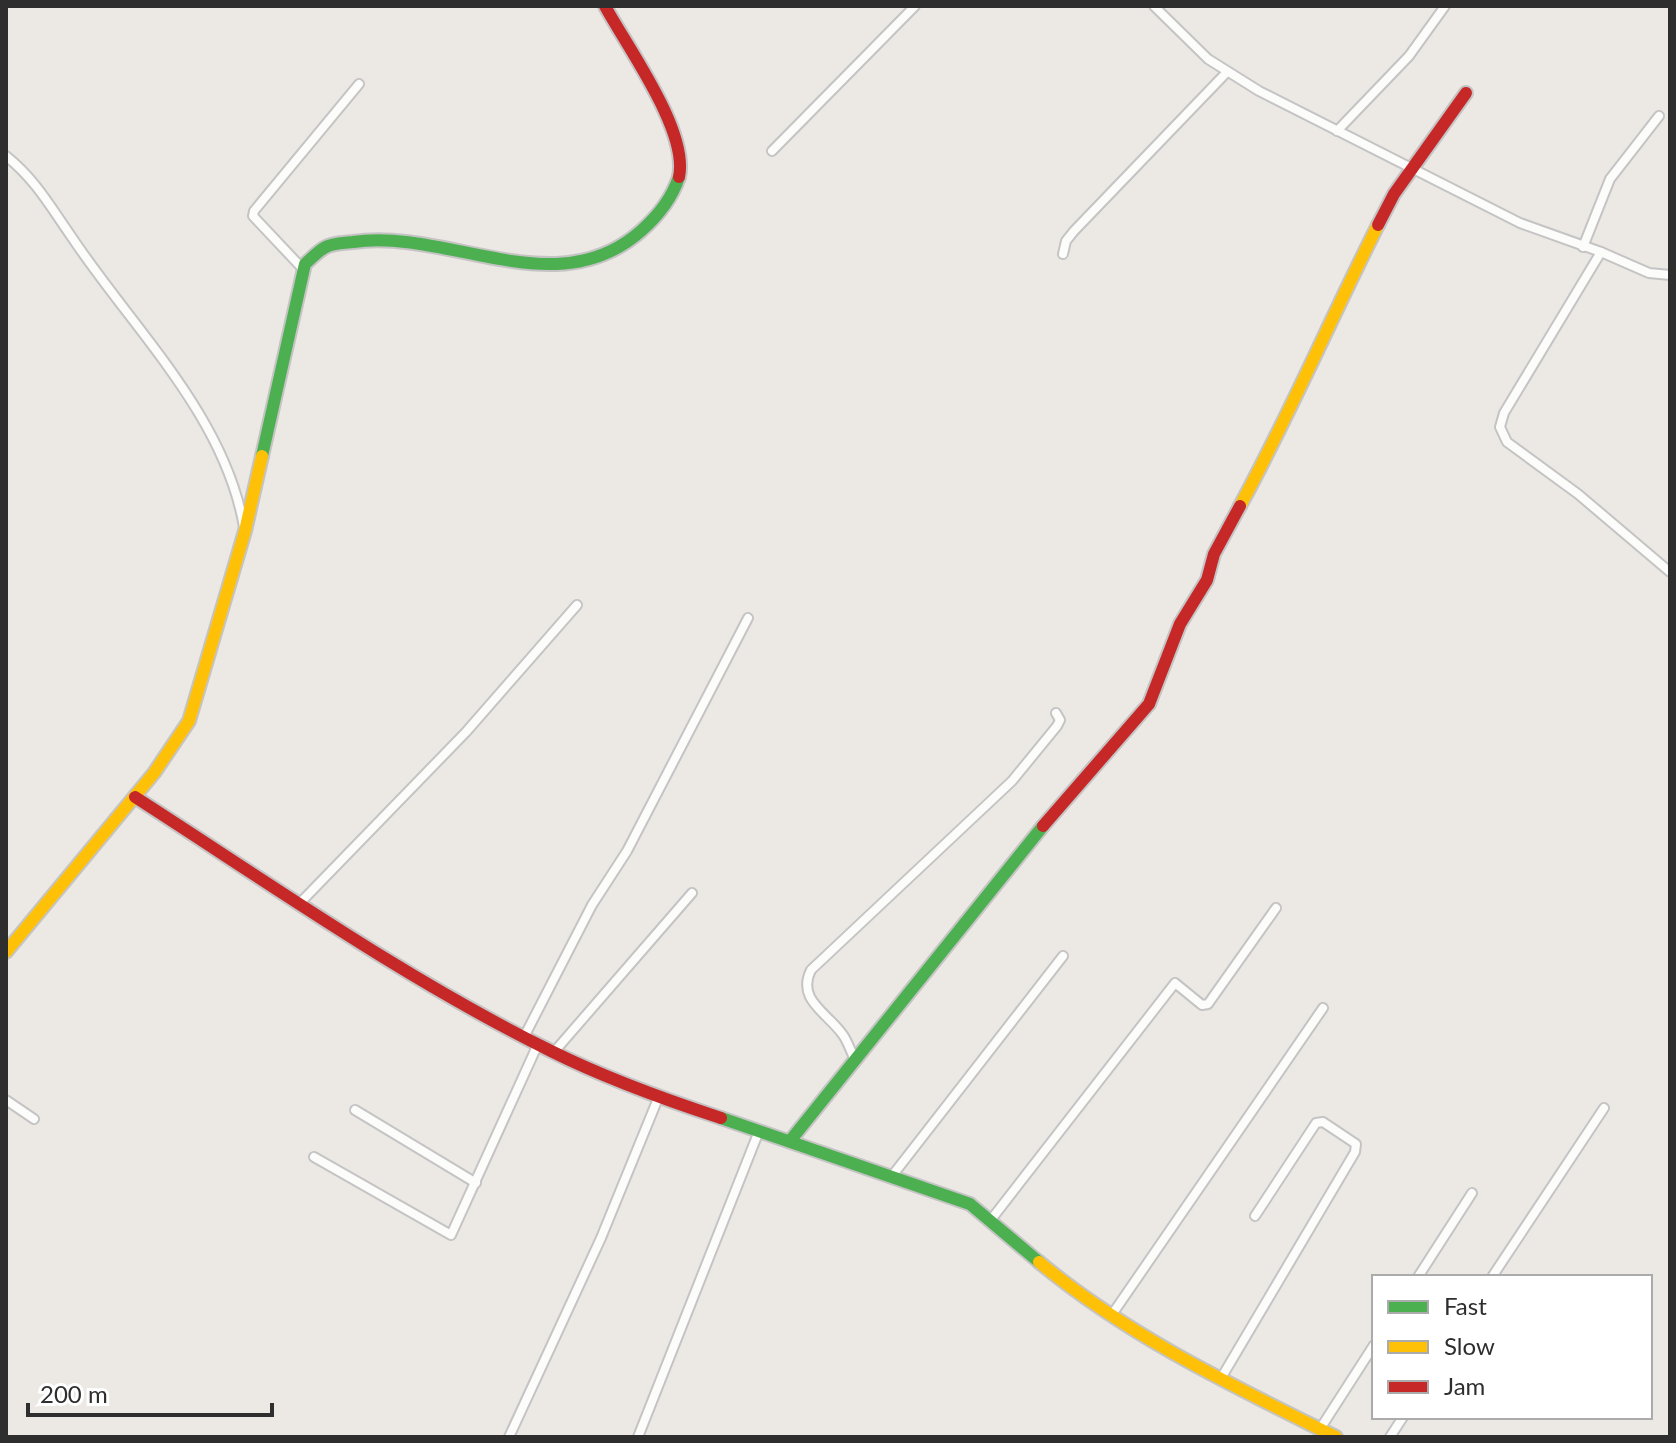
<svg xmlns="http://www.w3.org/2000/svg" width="1676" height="1443" font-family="Lato,sans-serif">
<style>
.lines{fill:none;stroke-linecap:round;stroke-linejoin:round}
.street-casing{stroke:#c5c4c5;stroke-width:12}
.fast-casing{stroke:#c5c4c5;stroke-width:16}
.slow-casing{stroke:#c5c4c5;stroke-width:16}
.jam-casing{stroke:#c5c4c5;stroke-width:16}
.street{stroke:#fcfcfb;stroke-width:8}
.fast{stroke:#4caf50;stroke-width:12}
.slow{stroke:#ffc107;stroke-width:12}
.jam{stroke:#c62828;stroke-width:12}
</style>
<rect width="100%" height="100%" fill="#ece8e4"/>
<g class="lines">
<defs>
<g id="street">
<path d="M1154,6L1208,59L1259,91L1520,223L1601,252L1649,273L1670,275"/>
<path d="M1337,131L1409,56L1445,6"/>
<path d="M772,151L915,6"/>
<path d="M6,156C35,179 50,206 71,236C132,328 224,414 244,527"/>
<path d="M1583,247L1610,179L1659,116"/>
<path d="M1601,252L1504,413L1500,427L1507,442L1578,494L1670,572"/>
<path d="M1063,254L1066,241L1074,231L1227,72"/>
<path d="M302,268L253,216L254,211L359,84"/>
<path d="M299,904L466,732L577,605"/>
<path d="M524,1037L592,905L627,851L748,618"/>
<path d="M554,1052L692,893"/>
<path d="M855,1060C851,1052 848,1042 843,1035C828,1013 796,1000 811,970L1012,781L1057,726L1060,720L1056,713"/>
<path d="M6,1100L34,1119"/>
<path d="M355,1110L476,1183"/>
<path d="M314,1157L451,1235L538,1044"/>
<path d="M892,1176L1063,956"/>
<path d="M990,1221L1175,983L1202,1005L1208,1004L1276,908"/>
<path d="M1418,1277L1472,1193"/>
<path d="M1492,1277L1604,1108"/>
<path d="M1111,1316L1323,1008"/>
<path d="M1220,1380L1355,1152L1356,1144L1323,1122L1316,1123L1255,1216"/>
<path d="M1320,1429L1374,1345"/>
<path d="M509,1437L601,1238L659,1096"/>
<path d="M638,1437L759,1131"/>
<path d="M1390,1437L1403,1417"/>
</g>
<g id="fast">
<path d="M262,456L305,264C311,259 317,252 324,248C331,243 344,243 353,242C449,228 556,306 641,231C658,216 672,198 679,177"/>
<path d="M721,1118L970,1204L1039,1262"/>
<path d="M790,1141L1043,826"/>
</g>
<g id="slow">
<path d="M1240,506C1290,414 1331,318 1378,225"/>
<path d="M6,952L154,773L189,721L245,531L262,456"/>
<path d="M1039,1262C1128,1336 1233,1386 1336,1437"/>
</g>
<g id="jam">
<path d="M605,6C627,47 689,131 679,177"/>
<path d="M1378,225L1394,194L1466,93"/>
<path d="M135,797C272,885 405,979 551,1051C605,1078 663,1099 721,1118"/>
<path d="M1043,826L1149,704L1180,624L1207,580L1214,554L1240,506"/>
</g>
</defs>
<!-- street casing -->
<use href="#street" class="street-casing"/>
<!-- fast casing -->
<use href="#fast" class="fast-casing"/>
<!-- slow casing -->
<use href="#slow" class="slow-casing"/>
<!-- jam casing -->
<use href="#jam" class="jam-casing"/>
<!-- street -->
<use href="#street" class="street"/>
<!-- fast -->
<use href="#fast" class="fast"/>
<!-- slow -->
<use href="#slow" class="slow"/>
<!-- jam -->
<use href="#jam" class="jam"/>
</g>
<!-- border -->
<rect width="1676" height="1443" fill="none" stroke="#2e2e2e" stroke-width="16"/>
<!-- legend -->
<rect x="1372" y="1275" width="280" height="144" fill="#ffffff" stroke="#ababab" stroke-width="2"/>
<rect x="1388" y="1301" width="40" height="12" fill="#4caf50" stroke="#ababab" stroke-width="2"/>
<text x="1444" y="1315" font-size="24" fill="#2e2e2e">Fast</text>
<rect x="1388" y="1341" width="40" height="12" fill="#ffc107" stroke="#ababab" stroke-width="2"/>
<text x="1444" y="1355" font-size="24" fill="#2e2e2e">Slow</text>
<rect x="1388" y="1381" width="40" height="12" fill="#c62828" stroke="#ababab" stroke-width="2"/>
<text x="1444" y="1395" font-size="24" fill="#2e2e2e">Jam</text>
<!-- scale -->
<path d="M28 1403v12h244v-12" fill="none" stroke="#2e2e2e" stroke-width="4"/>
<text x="40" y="1403" font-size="24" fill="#2e2e2e" stroke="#ffffff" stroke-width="6" paint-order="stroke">200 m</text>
</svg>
